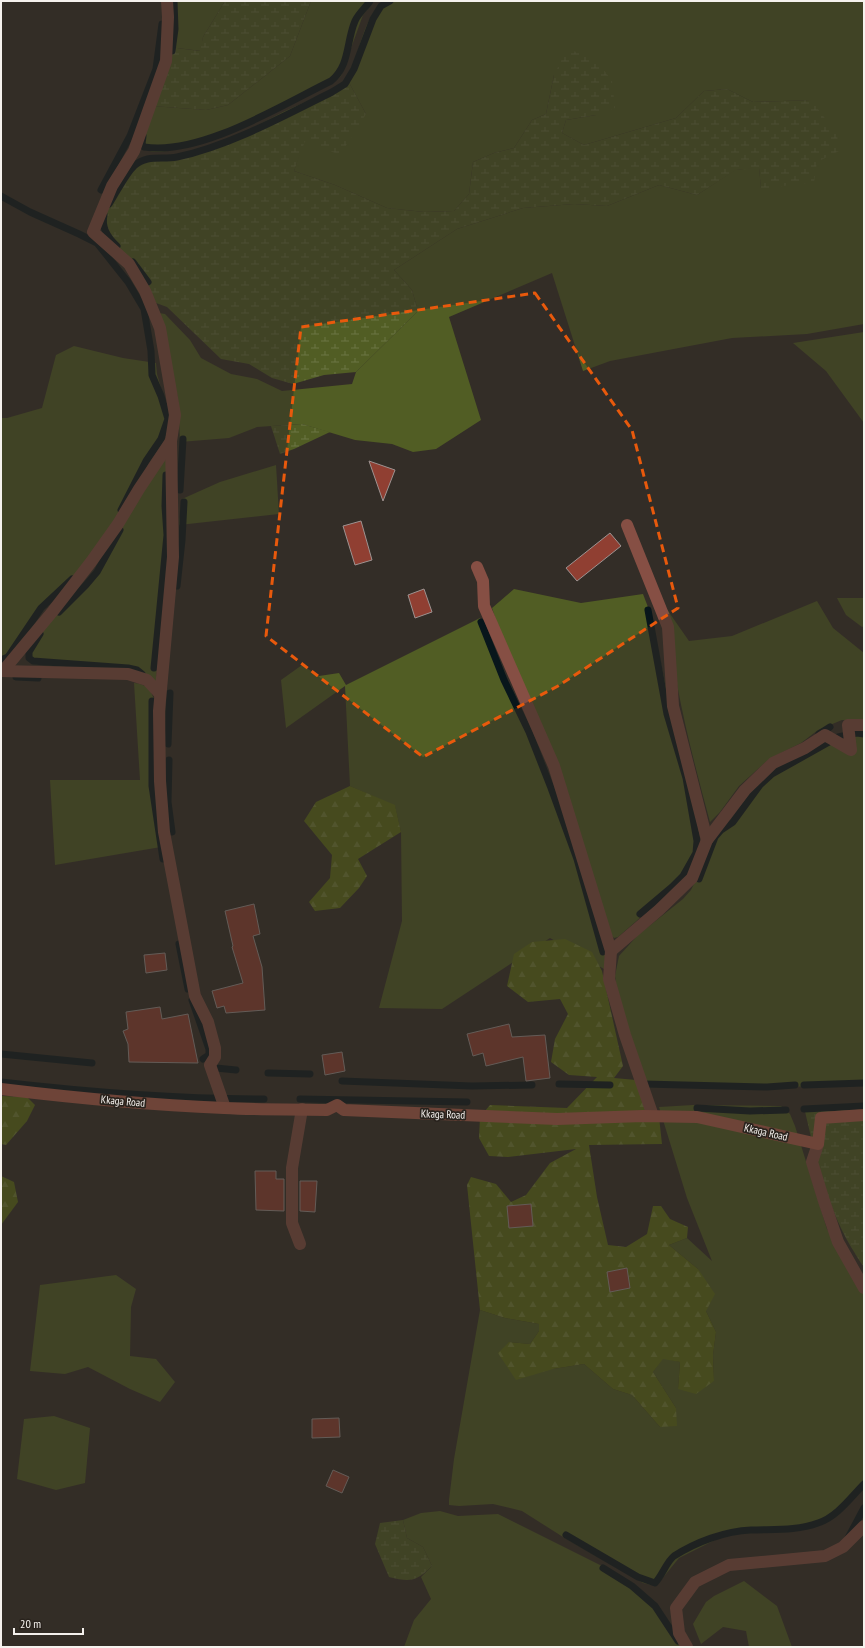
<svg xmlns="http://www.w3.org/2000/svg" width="865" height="1648" font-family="'PT Sans Narrow',sans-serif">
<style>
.grass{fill:#515d24}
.forest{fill:url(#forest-firs)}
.wetland{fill:url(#wetland-marsh)}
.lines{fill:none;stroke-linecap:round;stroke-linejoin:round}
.stream{stroke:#08161b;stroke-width:7}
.building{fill:#903f32;stroke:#9e9391}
.lane{stroke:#864f44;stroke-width:12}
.street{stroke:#864f44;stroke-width:12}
.secondary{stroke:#b65f4e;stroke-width:12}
.marked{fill:none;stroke:#e8590c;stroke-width:3;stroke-dasharray:8 5;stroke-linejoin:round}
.labels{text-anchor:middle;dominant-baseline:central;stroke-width:3.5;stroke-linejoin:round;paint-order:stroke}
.street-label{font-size:11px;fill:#f5f1ed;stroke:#29231d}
</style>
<defs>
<pattern id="forest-firs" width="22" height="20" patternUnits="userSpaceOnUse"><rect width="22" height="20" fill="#5d6e14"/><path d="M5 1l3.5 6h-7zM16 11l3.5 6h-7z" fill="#758336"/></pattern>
<pattern id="wetland-marsh" width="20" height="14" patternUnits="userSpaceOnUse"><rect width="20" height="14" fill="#515d24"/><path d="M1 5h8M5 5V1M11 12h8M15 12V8" fill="none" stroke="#6b7544"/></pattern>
</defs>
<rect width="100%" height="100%" fill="#332d27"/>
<!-- grass -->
<g class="grass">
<path d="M172,1H225L203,37L201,51L169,47Z"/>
<path d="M311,1H374L363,15L341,76L334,82C303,97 167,171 140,147L152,106L206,110L228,105L290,56Z"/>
<path d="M386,1H864V324L807,334L732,338L610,361L583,371L552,273L449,317L481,420L436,449L413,452L392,444L355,440L302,424L257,427L229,438L180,442L178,398L159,313L165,314L190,340L201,358L231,374L257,379L282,391L352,384L356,372L418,311L412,290L394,270L457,229L523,208L574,204L607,206L659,185L697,195L735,170L759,167L761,188L811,100L753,102L727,89L704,91L676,118L584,145L562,133L566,120L596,115L554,75L546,114L532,120L514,148L494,153L473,162L469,194L454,211L424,212L387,208L335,185L294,171L304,140L366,114L346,77C361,56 362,14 386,1Z"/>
<path d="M864,332V423L826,371L793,343Z"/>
<path d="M74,346L123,358L156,363L157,374L171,422L167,434L146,466L116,521L66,588L43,610L25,638L8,660L1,663V418H7L42,408L56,355Z"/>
<path d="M167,451L169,504L156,682L93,669L33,664L27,660L26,653L34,638L92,574Z"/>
<path d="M276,465L279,514L179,525L182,499L220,482Z"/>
<path d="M514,589L581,603L643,594L651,615L673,722L698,821L700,844L688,876L618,937L614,938L612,936L503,642L492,608Z"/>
<path d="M837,598H864V626L862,627L846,615Z"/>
<path d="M817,601L833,628L864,653V721L842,720L818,730L801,743L769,759L739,786L720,812L710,822C691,752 673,681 666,608L689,641L732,636Z"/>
<path d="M480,618L544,765L577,858L606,957L604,969L550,938L442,1009L379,1008L402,921L401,832L395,806L350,786L345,686L286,728L281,680L302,665L319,676L339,673L346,685Z"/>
<path d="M134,683C147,684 151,690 155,702L156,781L161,847L55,865L50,780H140Z"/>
<path d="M858,731H864V1085L742,1088L642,1087L619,1003L615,976L619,956L638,935L683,899L691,890L705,861L712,840L726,823L734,817L761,782L771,773L833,737Z"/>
<path d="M693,1105L781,1106L790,1114L795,1126L827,1229L864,1282V1487L834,1517L818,1526L799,1530L737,1534L721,1537L679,1558L657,1585H651L643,1583L563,1537L522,1511L493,1504L459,1506L449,1505V1500L454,1459L480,1310L505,1318L539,1324V1331L530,1344L509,1342L553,1369L584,1364L613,1389L632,1395L660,1427L676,1408L653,1372L663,1358L680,1362L678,1389L714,1381L713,1355L716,1332L706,1311L698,1269L669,1245L687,1238L712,1261L687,1198L659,1107Z"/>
<path d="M116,1275L136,1289L131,1307L130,1356L156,1359L175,1382L160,1402L130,1389L88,1367L65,1374L30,1371L40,1285Z"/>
<path d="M54,1416L90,1428L85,1483L56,1490L17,1479L24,1419Z"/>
<path d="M440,1511L458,1516L498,1514L600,1565L633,1583L655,1602L686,1647H404L414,1620L431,1599L421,1577L432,1566L423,1547L407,1538L403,1520L421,1513Z"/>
<path d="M744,1581L777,1606L792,1647H749L746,1631L723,1627L701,1644L693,1624L706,1602L714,1596Z"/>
</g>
<!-- forest -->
<g class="forest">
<path d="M350,786L395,805L401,832L358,859L367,876L359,888L340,908L315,911L309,902L330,878L332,855L304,821L316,802Z"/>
<path d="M565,939L592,952L602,971L623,1066L614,1078L636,1080L659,1117L662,1144L589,1145L597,1197L608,1245L626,1247L647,1234L653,1206H661L670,1219L688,1227L687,1238L669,1245L698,1269L715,1294L706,1311L716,1332L713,1355L714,1381L696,1394L678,1389L680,1362L663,1359L653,1372L676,1408L677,1426L660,1427L632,1395L613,1389L584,1364L553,1369L516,1380L498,1353L509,1342L530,1344L539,1331V1324L505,1318L480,1310L467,1185L471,1177L496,1184L511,1202L526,1195L550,1163L576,1149L508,1157L489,1156L479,1138L480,1117L490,1105L567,1108L597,1077L569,1075L551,1062L555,1039L568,1014L560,999L528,1002L507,986L514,954L532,942Z"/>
<path d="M1,1096L27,1097L35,1105L27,1121L6,1145L1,1144Z"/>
<path d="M1,1176L14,1182L18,1202L1,1225Z"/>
</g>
<!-- wetland -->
<g class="wetland">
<path d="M225,1H311L290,56L228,105L206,110L152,106L169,47L200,51L203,37Z"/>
<path d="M567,49L595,58L612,81L615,108L596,115L566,120L562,133L584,145L676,118L704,91L727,89L753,102L811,100L837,134L839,151L817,162L814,182L761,189L759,168L736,170L697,195L659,185L607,206L574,204L523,208L457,229L394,270L412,290L418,311L356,372L324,375L293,384L272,378L249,364L221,359L167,307L156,303C149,287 141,271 129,258C119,247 106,239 101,225L117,186L142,158L175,157L237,136L283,112L341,86L346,77L366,114L340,155L305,141L294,171L335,185L387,208L424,212L454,211L469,194L473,162L494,153L514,148L532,120L546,114L554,75Z"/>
<path d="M302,424L330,432L294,449L280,454L271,426Z"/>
<path d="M864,1104V1267C859,1261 855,1253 851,1247C826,1204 815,1155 804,1107Z"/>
<path d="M403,1520L407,1538L423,1547L432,1566C416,1582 410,1582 389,1577L375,1544L380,1523Z"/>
</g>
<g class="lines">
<!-- stream -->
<g class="stream">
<path d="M172,51L175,29L174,1"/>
<path d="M143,136L142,144L144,147C200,156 280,106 331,81C350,66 346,42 355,21C358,14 366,7 370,1"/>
<path d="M101,190L130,136L156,69L162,24"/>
<path d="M1,196L30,212L79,234L97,243L128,282L144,309L151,351L152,375L161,396L168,419L161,439L146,461L121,510"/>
<path d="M109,204C115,195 126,173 134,166C147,154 162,160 177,157C229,146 284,116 332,92L345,84L354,69L373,19L381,6L390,1"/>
<path d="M104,215C101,228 108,238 117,246"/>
<path d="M133,262L148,282"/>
<path d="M180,490L183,439"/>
<path d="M177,586L182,540L184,502"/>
<path d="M59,612L86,585L97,572L120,530"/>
<path d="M481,622L504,680L529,732L551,788L577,859L603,952"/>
<path d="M40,634L29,652V658L33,661L128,668L137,670L142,674"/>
<path d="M1,660L8,657L41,608L72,579"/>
<path d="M154,668L167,535L165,506L166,475"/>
<path d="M16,677L38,678"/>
<path d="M152,701V786L163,859"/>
<path d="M819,734L830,727"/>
<path d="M168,744L170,693"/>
<path d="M169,760L168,802L172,832"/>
<path d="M699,879L715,837L721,830L733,822L760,785L772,774L838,737L857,733L864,734"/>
<path d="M640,914L672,887L683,876L696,853L697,841L686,778L667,714L648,610"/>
<path d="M179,944L188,989"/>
<path d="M192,1000L209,1049V1055L203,1059"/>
<path d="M1,1054L92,1063"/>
<path d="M216,1068L236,1070"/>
<path d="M268,1073L310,1074"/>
<path d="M342,1081L472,1086L532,1085"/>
<path d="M1,1082C88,1092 176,1099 264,1099"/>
<path d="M559,1084L610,1085"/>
<path d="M644,1084L767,1087L795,1085"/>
<path d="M804,1085L864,1083"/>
<path d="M300,1099L467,1102"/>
<path d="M697,1108L750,1111L786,1110"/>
<path d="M804,1109L864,1106"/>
<path d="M566,1535L638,1577L655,1583C662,1576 667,1561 674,1556C696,1542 725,1531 751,1530C773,1529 797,1531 818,1523C837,1517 851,1497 864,1484"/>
<path d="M848,1538L864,1508"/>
<path d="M603,1568L632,1586L655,1606L678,1641"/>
</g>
</g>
<!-- building -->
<g class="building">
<path d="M369,461L395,470L383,501Z"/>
<path d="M361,521L372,560L355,565L343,526Z"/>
<path d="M610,533L621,546L577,581L566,568Z"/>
<path d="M424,589L432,612L415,618L408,595Z"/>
<path d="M254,904L260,934L253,936L262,967L265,1010L226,1013L224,1006L217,1008L212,991L243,983L232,947L233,946L225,911Z"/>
<path d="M165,953L167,970L146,973L144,955Z"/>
<path d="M160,1007L162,1019L188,1014L198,1063L129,1062L128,1044L123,1031L128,1029L126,1012Z"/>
<path d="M509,1024L512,1037L545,1035L550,1078L526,1081L523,1057L486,1066L483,1053L473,1056L467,1034Z"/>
<path d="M342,1052L345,1071L325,1075L322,1055Z"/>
<path d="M255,1171H276V1179H284V1211L256,1210Z"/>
<path d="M300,1181H317L315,1212L300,1211Z"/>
<path d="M531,1204L533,1226L509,1228L507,1206Z"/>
<path d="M627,1268L630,1288L610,1292L607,1272Z"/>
<path d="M339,1418L340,1437L312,1438V1419Z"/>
<path d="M333,1470L349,1477L342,1493L326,1486Z"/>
</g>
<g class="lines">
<!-- lane -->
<path class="lane" d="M300,1244L292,1223V1168L302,1109"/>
<!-- street -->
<g class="street">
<path d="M167,1L168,17L166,61L134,151L112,186L93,232L129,264L145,291L160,328L175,415L171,441L173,557L159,711L160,781L164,832L195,996L208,1022L215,1048V1057L210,1065L225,1108"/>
<path d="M627,525L668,627L673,706L707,840"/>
<path d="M477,567L483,581L484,606L554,766L611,951L609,979L625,1035L653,1116"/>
<path d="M1,671L128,674L147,680L160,694"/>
<path d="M3,671L53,611L91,562L118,524L139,489L171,441"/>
<path d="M611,951L659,910L692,878L707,840L745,790L773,763L805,748L825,735L851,750L848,725H864"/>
<path d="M818,1144L812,1162L824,1201L838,1242L864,1288"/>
<path d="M687,1647L679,1633L676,1608L695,1582L729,1565L825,1556L843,1547L864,1526"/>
</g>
<!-- secondary -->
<path class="secondary" d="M1,1089C75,1098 150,1105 224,1108C259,1110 293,1109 327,1110L337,1105L344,1110L557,1119L643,1116L697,1117L818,1144L821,1118L864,1115"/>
</g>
<!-- marked area -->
<path d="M0 0H865V1648H0ZM535,293L632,430L678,608L558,686L423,757L266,636L301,327Z" fill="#332d27" fill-opacity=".55" fill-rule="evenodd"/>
<path class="marked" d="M535,293L632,430L678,608L558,686L423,757L266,636L301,327Z"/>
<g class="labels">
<!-- street labels -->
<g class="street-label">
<text transform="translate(123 1101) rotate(5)">Kkaga Road</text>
<text transform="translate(443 1114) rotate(2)">Kkaga Road</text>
<text transform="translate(766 1132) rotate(13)">Kkaga Road</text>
</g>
</g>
<!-- border -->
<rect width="865" height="1648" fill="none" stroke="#f5f1ed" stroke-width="4"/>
<!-- scale -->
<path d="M14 1628v6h69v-6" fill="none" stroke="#f5f1ed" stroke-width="2"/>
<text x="20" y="1628" font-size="12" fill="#f5f1ed" stroke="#29231d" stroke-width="3" paint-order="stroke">20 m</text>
</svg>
